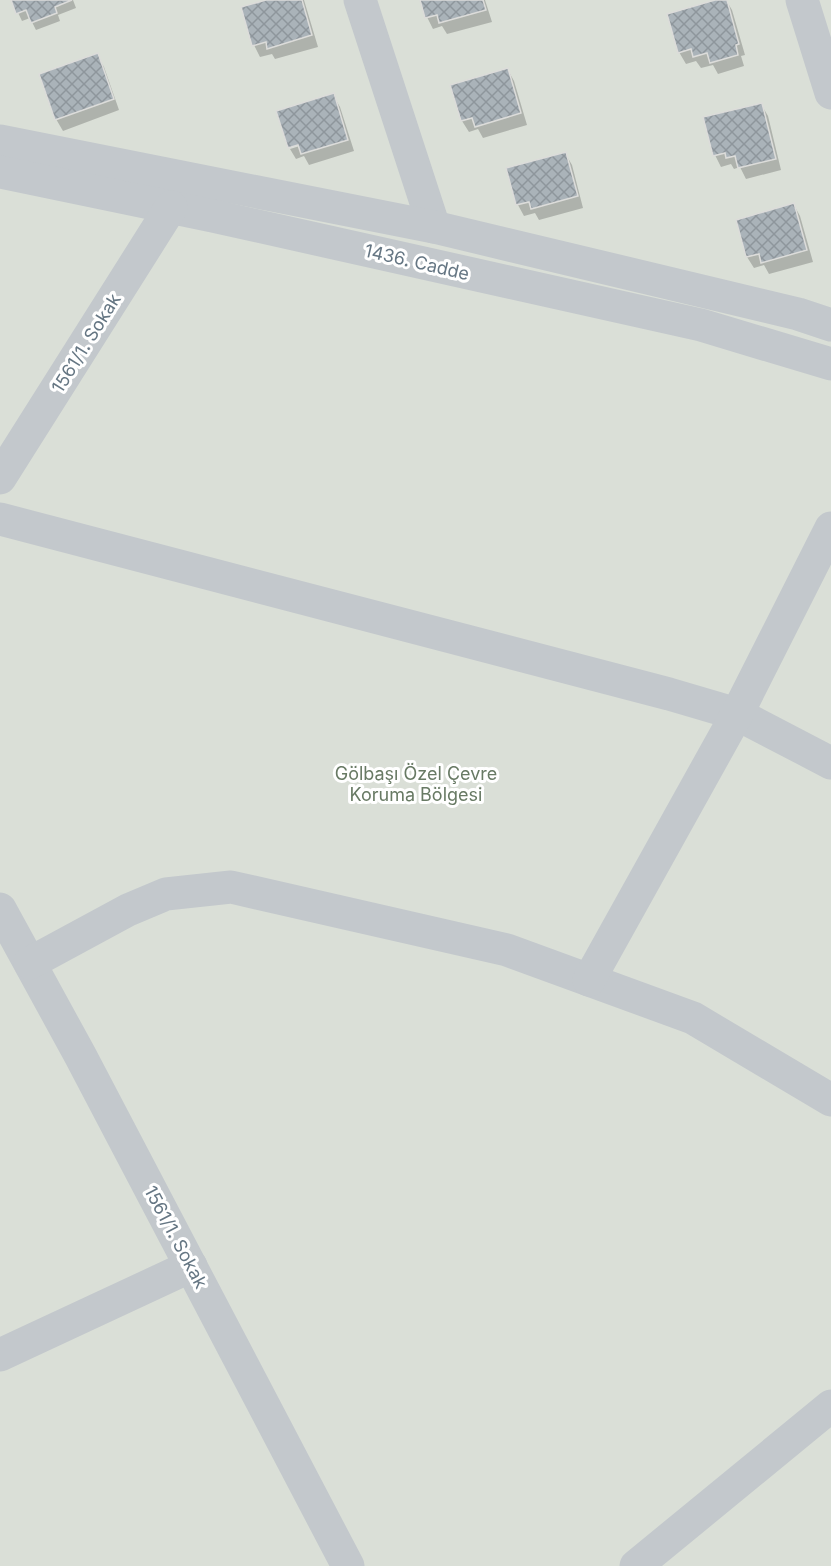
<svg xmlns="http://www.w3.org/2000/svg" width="831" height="1566" font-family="Inter,sans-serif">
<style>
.green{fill:#dadfd7}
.shadow{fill:#0003}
.building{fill:url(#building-cross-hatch);stroke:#dcdcda;stroke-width:1.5}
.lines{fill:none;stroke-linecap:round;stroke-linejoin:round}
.minor{stroke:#c3c8cc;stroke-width:33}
.labels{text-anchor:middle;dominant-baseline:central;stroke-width:6;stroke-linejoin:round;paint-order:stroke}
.street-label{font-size:18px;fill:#657683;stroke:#fff}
.park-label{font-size:18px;fill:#687a64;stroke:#fff}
</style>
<defs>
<pattern id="building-cross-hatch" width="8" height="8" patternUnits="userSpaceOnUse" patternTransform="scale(1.5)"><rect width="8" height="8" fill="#aab3b9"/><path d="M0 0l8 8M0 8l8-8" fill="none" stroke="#8e969c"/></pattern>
</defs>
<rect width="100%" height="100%" fill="#fafaf8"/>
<!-- green -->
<rect class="green" x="0" y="0" width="831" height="1566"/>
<!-- shadow -->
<g class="shadow">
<path d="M12,0H73L76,8L58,15L60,21L36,30L30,18L22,21Z"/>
<path d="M272,0H304L318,47L275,59L272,54L260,57L254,45Z"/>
<path d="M422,0H485L492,22L447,34L442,26L433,29L427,17Z"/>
<path d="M720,0H726L732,10L745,55L741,56L744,66L718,74L713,65L701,68L696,61L686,64L679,52Z"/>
<path d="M97,55L104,67L119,110L63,131L56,119Z"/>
<path d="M508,70L514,81L527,125L483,138L478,129L469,132L462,121Z"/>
<path d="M333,95L340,107L354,151L309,165L304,156L296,159L290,149L306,144L305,142L289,146V148L278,112Z"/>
<path d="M761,104L768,116L781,170L746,179L740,167L734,169L731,164L721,167L715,155Z"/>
<path d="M565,153L572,165L583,208L539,220L535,213L524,216L518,205Z"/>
<path d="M794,205L800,216L813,262L769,274L764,265L754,268L747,257L738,221Z"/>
</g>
<!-- building -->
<g class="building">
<path d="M11,0H72L55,7L57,13L31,23L26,10L16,14Z"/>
<path d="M266,0H302L312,35L267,49L266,42L252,46L241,7Z"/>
<path d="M420,0H483L486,10L439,23L437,15L425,18Z"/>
<path d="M715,0H727L739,44L736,45L738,55L710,63L707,53L693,57L691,49L678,53L667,14Z"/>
<path d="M98,53L114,99L55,120L39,74Z"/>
<path d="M508,68L521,113L475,127L472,118L461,121L450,85Z"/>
<path d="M334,93L348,140L301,154L298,145L288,148L276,111Z"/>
<path d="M762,103L776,159L738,168L735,156L726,158L725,153L713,156L703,117Z"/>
<path d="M566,152L578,196L531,209L529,202L516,205L506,168Z"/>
<path d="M794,203L807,250L761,263L759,254L746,257L736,220Z"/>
</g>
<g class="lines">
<!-- minor -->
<g class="minor">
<path d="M360,0L434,227"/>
<path d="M802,0L831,93"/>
<path d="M0,141L434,227L798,314L831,325"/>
<path d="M0,172L213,216L701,325L831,364"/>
<path d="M0,478L171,207"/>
<path d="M0,519L669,694L737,714L831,763"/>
<path d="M0,909L80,1055L348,1566"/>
<path d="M30,963L128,910L166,894L231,887L507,950L693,1018L831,1100"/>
<path d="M589,980L737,714L831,528"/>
<path d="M0,1355L191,1266"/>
<path d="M636,1566L831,1406"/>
</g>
</g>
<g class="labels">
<!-- street labels -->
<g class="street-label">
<text transform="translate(417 262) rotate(13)">1436. Cadde</text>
<text transform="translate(86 343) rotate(-58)">1561/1. Sokak</text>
<text transform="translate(176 1237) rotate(62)">1561/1. Sokak</text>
</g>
<!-- park labels -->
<g class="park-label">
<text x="416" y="773">Gölbaşı Özel Çevre<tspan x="416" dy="21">Koruma Bölgesi</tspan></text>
</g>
</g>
</svg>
